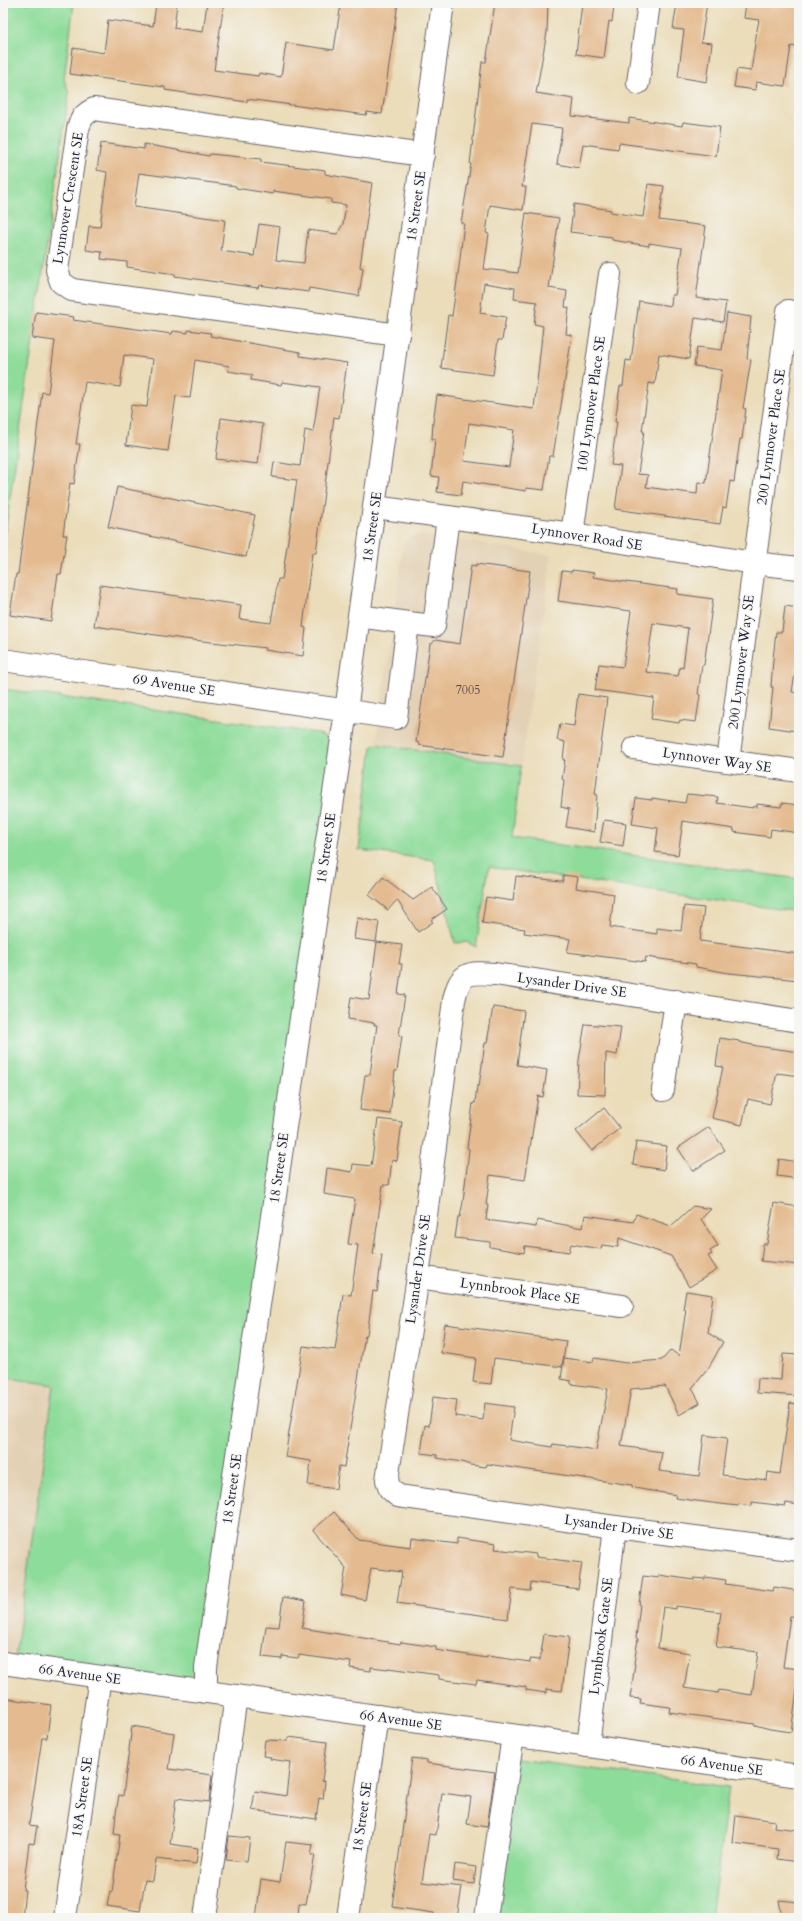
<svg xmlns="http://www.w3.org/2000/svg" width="802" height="1921" font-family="Cardo,serif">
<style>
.built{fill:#e3d1b5}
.green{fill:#8edc9a;stroke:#587f6a}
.building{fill:#e4bb90;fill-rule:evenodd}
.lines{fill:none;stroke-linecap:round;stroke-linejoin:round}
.minor-casing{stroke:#686367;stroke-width:24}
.minor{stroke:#fff;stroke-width:22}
.labels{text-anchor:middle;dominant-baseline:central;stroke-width:3;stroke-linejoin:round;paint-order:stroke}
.number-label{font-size:12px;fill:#524850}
.street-label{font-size:14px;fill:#22223b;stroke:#f6f6f2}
</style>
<rect width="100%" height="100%" fill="#f6f6f2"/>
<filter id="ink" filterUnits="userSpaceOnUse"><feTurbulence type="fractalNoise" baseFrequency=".025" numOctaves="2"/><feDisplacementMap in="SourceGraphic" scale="8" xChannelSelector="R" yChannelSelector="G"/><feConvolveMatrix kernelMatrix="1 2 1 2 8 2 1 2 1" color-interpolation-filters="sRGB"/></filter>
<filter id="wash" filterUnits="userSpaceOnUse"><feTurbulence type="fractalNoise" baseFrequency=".012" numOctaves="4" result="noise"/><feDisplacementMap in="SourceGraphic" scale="16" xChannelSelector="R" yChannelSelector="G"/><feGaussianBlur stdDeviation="0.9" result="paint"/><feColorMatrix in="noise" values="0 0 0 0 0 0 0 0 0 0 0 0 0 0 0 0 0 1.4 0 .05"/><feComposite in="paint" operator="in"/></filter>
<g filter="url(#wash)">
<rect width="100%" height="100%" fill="#ebddba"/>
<!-- built -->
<g class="built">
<path d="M421,535L552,555L521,766L376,744L404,542L410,536Z"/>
<path d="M3,1377L54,1385L14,1665L3,1663Z"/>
</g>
<!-- green -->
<g class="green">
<path d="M3,3H74L64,79L69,93L3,547Z"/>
<path d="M3,689L317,733L341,744L206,1692L14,1665L54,1385L3,1377Z"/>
<path d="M376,744L521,766L512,838L799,879V912L489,867L476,947L467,942L455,943L434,860L359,850L372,747Z"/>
<path d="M509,1758L729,1787L712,1910L719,1918H486Z"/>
</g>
<g id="blocks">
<!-- building -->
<g class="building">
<path d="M156,3H177L174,28L203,32L207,3H224L214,70L258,76L259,73L281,77L286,43L334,50L341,3H398L382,114L367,112L366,115L247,99V102L165,90V87L70,74L73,48L104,53L108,20L153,26Z"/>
<path d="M495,3H548L547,32L536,93L574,99L572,116L629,123V118L682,126L683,122L720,127L716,156L619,143L618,149L583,144L579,168L557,164L562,128L532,124L522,187H526L523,210L490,205L486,233L489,234L484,269L518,273L526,213L559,218L549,288L567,291L565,307L569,308L566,334L572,335L553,456H549L544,490L526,488V491L463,481L461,495L437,492L439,477L431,476L435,439H432L433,422L437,395L534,409L543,326L534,324L537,302L514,299L515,288L484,283L480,313L506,317L502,340H498L493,375L441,368L448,315L452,316L459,267L464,223H461L471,164H470L482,62H486ZM469,423L514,430L509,467L464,461Z"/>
<path d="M582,3H613L612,6H614L612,22L609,21L604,58L576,54Z"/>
<path d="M677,3H707L701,42L712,43L707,82L678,77L684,30L673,29Z"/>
<path d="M746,3H799L798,47L791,46L785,86L756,82L755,90L734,87L737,69L751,71L757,30L759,20L744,18Z"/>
<path d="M101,143L144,149V144L209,156L210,154L261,159V162L325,170V174L372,183L360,267L363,268L359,296L309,288L308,292L259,285L258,288L175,276V274L127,267V262L101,259L102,252L86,250L89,226L100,227L107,172L97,170ZM139,173L236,186V188L273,194V191L331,199V203L346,205L343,224L337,234L308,230L304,263L276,260L280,227L259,224L254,256L221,251L225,220L134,207Z"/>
<path d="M648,184L664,186L659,220L706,226L696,298L726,302L723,322L695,318L689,359L659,354L655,384L649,383L642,431H644L638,474L648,475L646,487L697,494L698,482L706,483L722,370L694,366L697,347L722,350L727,313L751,317L747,359L751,360L743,408L746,409L742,439H740L734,482L730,481L726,508L723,507L720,524L615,509L621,466L611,465L617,422H615L620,386H623L626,360L631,361L639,301L671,306L672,295H675L682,248L649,243V246L612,240V237L570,232L574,204L611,210L610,212L643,217Z"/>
<path d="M36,312L74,317L73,320L172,334L173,331L188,333V330L211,333L210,336L300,352V356L347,363L339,418L334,417L316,553H312L303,627L306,628L303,656L265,650L266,648L184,639L94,626L100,585L241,605L239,619L271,623L278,579H282L297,480L272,477L274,462L300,466L305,430L313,432L320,387L282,382L281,385L251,380L252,375L228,371L229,366L195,360L190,398L176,396L168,451L126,445L131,405L147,407L153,359L124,355L120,387L85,382L76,444H80L74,484L70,483L63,535H67L61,574H58L51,621L10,615L16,574H18L42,392L48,393L55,341L32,338Z"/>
<path d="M221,418L263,424L258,464L216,459Z"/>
<path d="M117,487L255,515L246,557L108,527Z"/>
<path d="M476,564L530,571L503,757L419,745V743L416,742L430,644H432L435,640L460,644L471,565L476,566Z"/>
<path d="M572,570L594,573L593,577L619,581L678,589L677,594L713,599L704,665H702L698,694L700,695L696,722L680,720L679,723L651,719L654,698L595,690L599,664L623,667L631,611L558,601L562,571L572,572ZM653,623L688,628L683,668L680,667L678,676L646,672Z"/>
<path d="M785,606L799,608V649L792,692L799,693L797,731L769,727L773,687H771L773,659L776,632H782Z"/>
<path d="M578,694L607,698L595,794H597L594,832L566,827L569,809L561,807L564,780L562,779L565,760H563L565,742L557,740L560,724L574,726Z"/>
<path d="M687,794L718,797L717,803L753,808V806L757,807V804L781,807L782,803L799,805V833L771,829L770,837L734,832V829L683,821L678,855L655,852L658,828L632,824L636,798L652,800V798L685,803Z"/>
<path d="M604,820L626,823L623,846L600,842Z"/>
<path d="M563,875L578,877L576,888L614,894L610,927L657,934V928L681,931L684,906L704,908L700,941L799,954V980L729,973L696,967V964L646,957L645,962L567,952L570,939L524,933L525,929L482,923L486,897L513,901L516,876L560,881H563Z"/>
<path d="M383,877L413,900L432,887L447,909L431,920L433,922L418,932L397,900L388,910L369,895Z"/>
<path d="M357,918L379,922L376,942L354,939Z"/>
<path d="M377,942L402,945L399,964H402L398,994L405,995L399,1035L402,1036L397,1071H395L390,1114L360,1110L365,1075H370L377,1025H374L375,1023L348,1019L351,997L369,1000Z"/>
<path d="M493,1007L524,1011L517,1065L547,1070L543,1097L538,1096L525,1180L490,1175L486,1205H488L486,1220L536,1227L537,1220L583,1228L585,1215L633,1222L636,1214L671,1226L693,1206L711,1209L701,1219L718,1246L710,1251L712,1254L708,1256L717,1270L689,1287L671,1256L619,1238L618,1247L602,1245L601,1249L571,1244L569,1252L525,1246L524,1253L490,1247V1242L455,1238L458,1217H460L463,1202L468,1159L469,1149L467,1148L473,1103H475L477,1086H479L485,1043H487Z"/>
<path d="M585,1024L621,1027L617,1055L606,1053L605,1095L577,1094L579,1060Z"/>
<path d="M720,1038L739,1041V1042L757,1046L799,1052V1076L777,1073L770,1104L748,1099L742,1125L712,1118L723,1067L716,1066Z"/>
<path d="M604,1108L620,1128L592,1151L576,1131Z"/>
<path d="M378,1119L402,1122L397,1161L392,1160L389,1185H383L373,1254L382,1255L377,1292L373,1291L367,1335H365L344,1467L339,1466L336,1489L308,1485L311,1461L285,1457L303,1346L335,1350L343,1294L351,1295L358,1245L348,1244L355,1199L324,1194L327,1168L352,1172L353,1164L371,1166Z"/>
<path d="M709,1127L725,1150L693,1171L678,1148Z"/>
<path d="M636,1142L667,1146L664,1170L633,1165Z"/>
<path d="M779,1159L799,1162V1179L777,1176Z"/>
<path d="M774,1203L799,1207V1265L761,1261L763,1244H767Z"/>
<path d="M686,1291L713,1295L708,1333L723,1342L708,1369L692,1388L700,1403L679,1415L665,1386L631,1389L621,1446L662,1452L659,1471L699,1476L704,1435L727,1438L722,1475L767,1480L768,1472L780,1474L790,1403L799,1404V1505L786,1503L785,1506L752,1502V1506L738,1504V1506L712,1503L675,1498L676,1495L640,1489L632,1487V1485L487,1464L486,1467L470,1465L462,1462L437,1458V1455L421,1453L425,1425L429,1426L433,1397L457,1400L455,1416L483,1420L485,1403L514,1407L509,1440L552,1447L553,1444L596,1450L608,1389L571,1384V1381L561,1379L564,1358L593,1362L594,1358L626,1363L662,1360L671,1350L679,1356L686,1309H683Z"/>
<path d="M445,1324L566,1341L562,1367L494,1358L491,1384L473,1382L476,1358L441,1353Z"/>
<path d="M783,1354L799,1355V1396L757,1393L758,1378L781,1380Z"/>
<path d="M334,1512L359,1540L411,1547L412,1538L457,1544V1538L496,1544L495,1549L536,1554V1557L582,1563L578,1589L531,1582L530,1591L512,1589L508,1619L397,1603L402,1572L371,1568L365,1600L341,1595L346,1568L313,1530Z"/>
<path d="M659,1575L694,1580V1578L705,1579V1577L726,1580L725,1584L773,1591L774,1587L799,1591V1617L790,1616L783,1667L799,1669V1691L797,1690L791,1732L770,1729L755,1725V1724L669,1712L670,1707L640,1703L641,1699L630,1698L635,1664H634L638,1639L636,1638L640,1604H639L643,1576L659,1578ZM676,1606L721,1612L716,1647L758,1652L752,1695L719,1690L718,1693L684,1688L690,1653L658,1648L663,1607L676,1609Z"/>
<path d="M283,1597L306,1601L302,1628L400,1644L401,1642L436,1647V1650L487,1658V1656L530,1662V1659L540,1660L544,1634L569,1637L562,1691L546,1689V1693L526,1690V1687L477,1680L476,1684L439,1679V1675L388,1668V1669L371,1667V1671L350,1668L351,1662L299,1655L298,1658L282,1656V1659L262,1657L266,1626L279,1627Z"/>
<path d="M3,1698L51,1705L47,1738H42L29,1825L37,1826L34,1844L29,1843L23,1890H25L22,1918H3Z"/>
<path d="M132,1726L174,1733L169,1769L212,1775L209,1802L176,1798L170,1844L198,1848L196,1864L156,1859L153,1881L145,1880L140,1911L107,1906L110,1891L112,1892L120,1835L114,1834L116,1813L119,1795L123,1796Z"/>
<path d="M289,1737L327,1742L322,1781L325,1782L323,1799L319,1798L316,1819L252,1810L255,1791L286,1796L290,1762L270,1759L271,1757L263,1756L265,1740L288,1741Z"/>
<path d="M412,1758L427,1760V1763L495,1772L487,1827L467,1824L471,1797L442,1793L436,1835L429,1834L422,1882L462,1887L457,1918H433L434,1913L392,1907Z"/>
<path d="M736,1815L775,1821L774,1827L799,1830V1862L777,1859L778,1849L733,1843Z"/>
<path d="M229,1836L250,1838L247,1862L226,1860Z"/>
<path d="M286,1842L313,1845L311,1855H315L306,1904L299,1903L298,1918H256L261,1879L280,1882Z"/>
<path d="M455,1864L476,1867L474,1884L453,1881Z"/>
<path d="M779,1900L799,1902V1918H782Z"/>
</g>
</g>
</g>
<g filter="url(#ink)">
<use href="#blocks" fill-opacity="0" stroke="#686367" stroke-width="1"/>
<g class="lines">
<defs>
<g id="minor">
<path d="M638,83L649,3"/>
<path d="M398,335L72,290L61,282L57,270L78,129C81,118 84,114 94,109L423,155"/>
<path d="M375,507L572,534L754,563L799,568"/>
<path d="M572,534L610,274"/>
<path d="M359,616L408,623"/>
<path d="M3,660L396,718L408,623L434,626L448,517"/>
<path d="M634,748L799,771"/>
<path d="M728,761L788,311"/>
<path d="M799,1021L495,974C468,972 460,972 454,1000L418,1277L387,1480L390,1489L398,1496L615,1527L799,1550"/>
<path d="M663,1090L676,1001"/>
<path d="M418,1277L622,1306"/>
<path d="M3,1663L799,1776"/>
<path d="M206,1692V1667L346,711L443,3"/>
<path d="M588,1746L615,1527"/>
<path d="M65,1918L100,1677"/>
<path d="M205,1918L236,1696"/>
<path d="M348,1918L377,1716"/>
<path d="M486,1918L513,1736"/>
</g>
</defs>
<!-- minor casing -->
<use href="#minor" class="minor-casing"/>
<!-- minor -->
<use href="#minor" class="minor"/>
</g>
</g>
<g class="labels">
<!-- number labels -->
<g class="number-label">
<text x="468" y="690">7005</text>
</g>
<!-- street labels -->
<g class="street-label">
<text transform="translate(68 198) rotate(-81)">Lynnover Crescent SE</text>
<text transform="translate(416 206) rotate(-82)">18 Street SE</text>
<text transform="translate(591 404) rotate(-82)">100 Lynnover Place SE</text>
<text transform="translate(771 437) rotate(-82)">200 Lynnover Place SE</text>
<text transform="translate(372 527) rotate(-82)">18 Street SE</text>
<text transform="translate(587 537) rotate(9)">Lynnover Road SE</text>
<text transform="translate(741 662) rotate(-83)">200 Lynnover Way SE</text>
<text transform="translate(174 685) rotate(9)">69 Avenue SE</text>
<text transform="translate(717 760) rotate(8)">Lynnover Way SE</text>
<text transform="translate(326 848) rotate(-82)">18 Street SE</text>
<text transform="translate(572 985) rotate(8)">Lysander Drive SE</text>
<text transform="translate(279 1168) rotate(-82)">18 Street SE</text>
<text transform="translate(418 1269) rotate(-82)">Lysander Drive SE</text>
<text transform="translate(520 1291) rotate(8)">Lynnbrook Place SE</text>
<text transform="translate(232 1489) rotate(-82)">18 Street SE</text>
<text transform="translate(619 1527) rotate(8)">Lysander Drive SE</text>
<text transform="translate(601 1636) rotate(-83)">Lynnbrook Gate SE</text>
<text transform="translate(80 1674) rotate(8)">66 Avenue SE</text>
<text transform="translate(401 1720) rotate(8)">66 Avenue SE</text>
<text transform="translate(722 1765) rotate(8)">66 Avenue SE</text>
<text transform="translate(82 1797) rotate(-82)">18A Street SE</text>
<text transform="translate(362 1817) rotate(-82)">18 Street SE</text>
</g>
</g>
<!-- margin -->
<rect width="802" height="1921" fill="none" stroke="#f6f6f2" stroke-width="16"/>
</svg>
